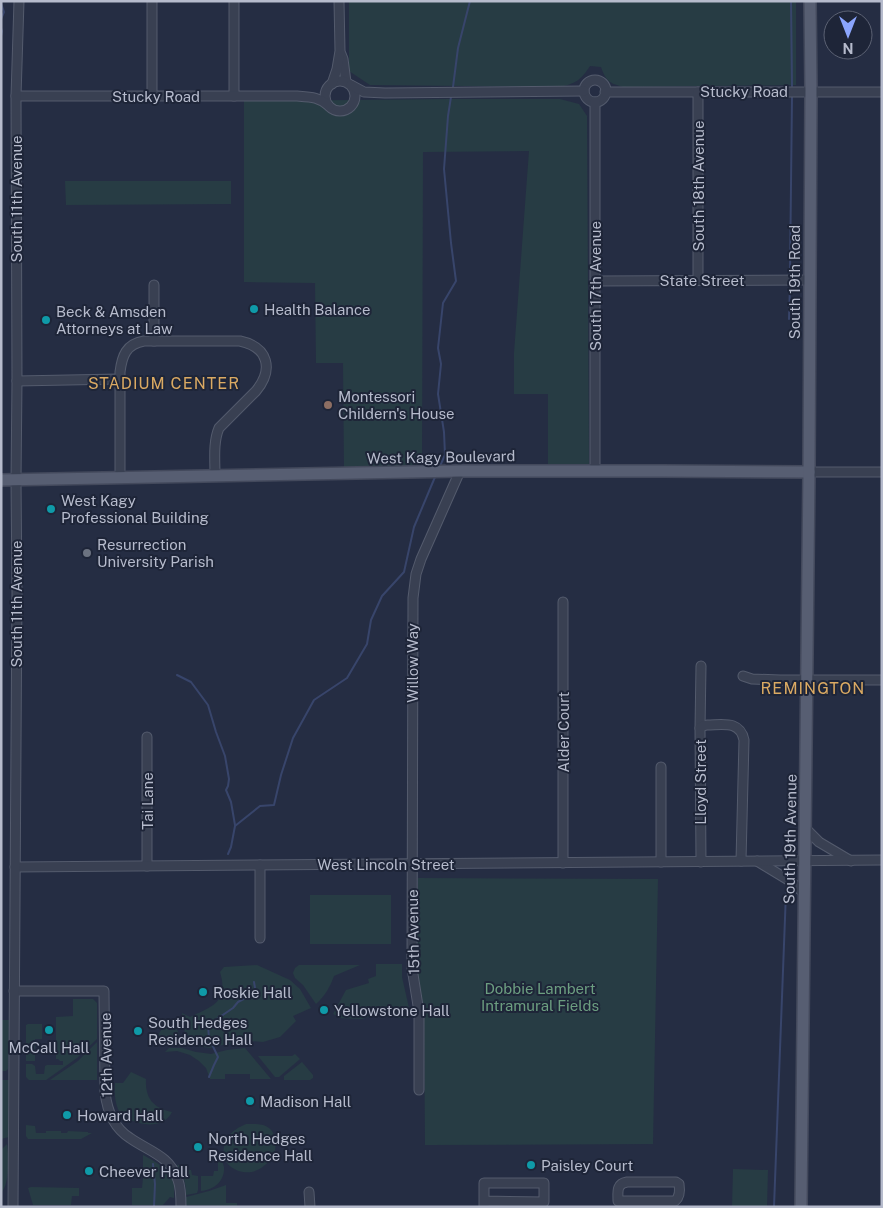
<svg xmlns="http://www.w3.org/2000/svg" width="883" height="1208" font-family="'Public Sans',sans-serif">
<style>
.green{fill:#273c44}
.lines{fill:none;stroke-linecap:round;stroke-linejoin:round}
.stream{stroke:#38456b;stroke-width:2}
.minor-casing{stroke:#545b6d;stroke-width:11}
.major-casing{stroke:#43495c;stroke-width:14}
.minor{stroke:#394052;stroke-width:9}
.major{stroke:#575e72;stroke-width:11}
.culture-dot{fill:#0f9aa8;stroke:#1e2538;stroke-width:2}
.education-dot{fill:#8d6e63;stroke:#1e2538;stroke-width:2}
.worship-dot{fill:#6b7280;stroke:#1e2538;stroke-width:2}
.labels{text-anchor:middle;dominant-baseline:central;stroke-width:4;stroke-linejoin:round;paint-order:stroke}
.street-label{font-size:15px;fill:#b6bbcc;stroke:#1e2538}
.poi-label{font-size:15px;fill:#b6bbcc;stroke:#1e2538;text-anchor:start}
.park-label{font-size:15px;fill:#6c9e80;stroke:#1e2538}
.neighbourhood-label{font-size:16px;letter-spacing:1px;fill:#dbaa63;stroke:#1e2538}
</style>
<rect width="100%" height="100%" fill="#252d43"/>
<!-- green -->
<g class="green">
<path d="M349,1H796V85L623,87C609,83 606,81 601,67L590,66C581,80 575,84 559,87L370,85L349,71Z"/>
<path d="M449,99H560L579,104L587,116L589,467L548,469V394H514V353L529,151L423,152L422,469L344,470L343,363H316L315,283L244,282V101Z"/>
<path d="M65,181H231V204L66,205Z"/>
<path d="M418,878L658,879L653,1144L425,1145L424,1010L417,970Z"/>
<rect x="310" y="895" width="81" height="49"/>
<path d="M376,964H402V977L409,1008V1018H396L392,1009L362,1019L337,1018V1016L333,1014L346,990L369,983L368,979L376,976Z"/>
<path d="M257,965L290,980L300,989L311,1008L293,1016L296,1021L280,1037L263,1042L251,1041L227,1044L210,1048L190,1045L185,1034L182,1013L190,1017C213,1006 229,1002 220,972L224,967Z"/>
<path d="M299,965H360L334,976C330,987 325,996 316,1004L303,985L295,978L293,973L295,968Z"/>
<path d="M73,999H93L97,1003V1039L77,1058L46,1080H29L26,1077V1064H32L35,1066L36,1074H44L45,1066L47,1065H63V1061H60L58,1059H56V1017L73,1016Z"/>
<path d="M1,1020H9L8,1069L6,1071H1Z"/>
<path d="M172,1020C175,1023 180,1037 183,1043L169,1042L161,1046L157,1038L158,1035L167,1021Z"/>
<path d="M28,1024H42V1039H35V1061H26V1025Z"/>
<path d="M97,1042V1080H50L78,1061Z"/>
<path d="M169,1048H182L196,1052L211,1054L227,1050L245,1048L271,1079H250V1074H225V1079H210L206,1068L199,1061L190,1055L177,1051L165,1052Z"/>
<path d="M295,1054L300,1059L279,1077H275L258,1056H292Z"/>
<path d="M302,1062L313,1075V1078L310,1080H284V1076Z"/>
<path d="M131,1072L146,1079C145,1098 153,1108 172,1112C164,1128 144,1126 130,1120C128,1119 125,1118 123,1117C115,1108 114,1094 115,1083H123Z"/>
<path d="M1,1080H9V1137L1,1139Z"/>
<path d="M246,1124C253,1124 263,1123 269,1128C276,1133 277,1146 274,1153C272,1158 269,1162 265,1165C258,1171 252,1173 243,1172C225,1169 218,1153 228,1137C232,1131 239,1127 246,1124Z"/>
<path d="M26,1125L35,1126L36,1133H46V1131H61V1133H67L68,1131L88,1132V1133H92L81,1139H28L26,1136Z"/>
<path d="M7,1144C9,1157 10,1183 1,1193V1150Z"/>
<path d="M143,1155C156,1162 171,1170 174,1185C174,1189 174,1194 174,1198L170,1197L163,1205H132V1188H142L143,1178H150V1169H143Z"/>
<path d="M218,1155H220C221,1159 223,1163 224,1167C225,1181 214,1190 201,1191V1176H213L214,1171H218Z"/>
<path d="M177,1165H183V1169L191,1170L192,1175L198,1176V1190L197,1193L186,1195C186,1184 184,1175 177,1165Z"/>
<path d="M733,1169L768,1170L767,1207H732Z"/>
<path d="M226,1185V1203H237V1206L186,1205V1197L209,1191Z"/>
<path d="M31,1187L79,1188V1196H72L71,1205H33L28,1188Z"/>
</g>
<g class="lines">
<!-- stream -->
<g class="stream">
<path d="M791,1L792,86"/>
<path d="M1,3L4,12L1,19"/>
<path d="M1,28L2,31L1,36"/>
<path d="M453,87L458,48L470,1"/>
<path d="M790,275L792,96"/>
<path d="M789,319L790,285"/>
<path d="M440,466L445,455L444,432L438,394L441,364L438,348L443,303L456,281L451,243L444,169L448,116L451,97"/>
<path d="M177,675L191,682L208,705L216,732L225,756L229,779L228,786L226,790L231,802L235,825"/>
<path d="M228,854L231,847L235,826L260,806L274,805L281,775L293,738L314,700L347,678L367,644L371,620L382,596L404,572L414,527L435,477"/>
<path d="M209,1077L214,1065L218,1057L209,1038L208,1025L233,1008L238,1002L251,995L255,988L254,982"/>
<path d="M153,1164L155,1184L154,1207"/>
<path d="M774,1207L786,892"/>
</g>
<defs>
<g id="minor">
<path d="M234,1V96"/>
<path d="M341,54L343,59L346,82"/>
<circle cx="595" cy="91" r="11"/>
<circle cx="340" cy="96" r="15"/>
<path d="M332,84L337,69L340,51L339,1"/>
<path d="M351,85L364,92L385,93L584,91"/>
<path d="M605,92H882"/>
<path d="M16,96H297C311,97 319,97 329,106"/>
<path d="M152,96V1"/>
<path d="M595,102V471"/>
<path d="M698,280V92"/>
<path d="M595,281L809,280"/>
<path d="M154,285V341"/>
<path d="M17,381L119,379"/>
<path d="M809,472H882"/>
<path d="M120,477V372C122,356 126,344 144,341H240C268,347 274,369 256,391L219,428C213,442 215,460 215,475"/>
<path d="M563,602V863"/>
<path d="M743,676L752,679L780,680H882"/>
<path d="M700,728L701,666"/>
<path d="M147,737V866"/>
<path d="M806,829L819,842L851,861"/>
<path d="M757,861L790,881L804,893"/>
<path d="M661,862V767"/>
<path d="M701,862L700,728L703,726L707,725C722,725 740,720 744,740L741,861"/>
<path d="M260,865V938"/>
<path d="M15,867L882,860"/>
<path d="M14,991H104L105,1092C107,1110 114,1128 130,1138C150,1152 169,1155 178,1180C181,1188 181,1198 181,1207"/>
<path d="M419,1090V1012L412,968L413,598L416,574L421,559L460,471"/>
<path d="M627,1182H676L679,1184C680,1190 680,1197 675,1201H618C618,1192 616,1184 627,1182Z"/>
<path d="M309,1192L310,1207"/>
<path d="M484,1201L544,1202V1183H484V1207"/>
<path d="M13,1207L17,593L16,480L17,381L16,96L19,1"/>
</g>
<g id="major">
<path d="M1,480L460,471H662L809,472"/>
<path d="M801,1207L809,472L811,91L810,1"/>
</g>
</defs>
<!-- minor casing -->
<use href="#minor" class="minor-casing"/>
<!-- major casing -->
<use href="#major" class="major-casing"/>
<!-- minor -->
<use href="#minor" class="minor"/>
<!-- major -->
<use href="#major" class="major"/>
</g>
<!-- markers -->
<g class="culture-dot">
<circle cx="254" cy="309" r="5"/>
<circle cx="46" cy="320" r="5"/>
<circle cx="51" cy="509" r="5"/>
<circle cx="203" cy="992" r="5"/>
<circle cx="324" cy="1010" r="5"/>
<circle cx="49" cy="1030" r="5"/>
<circle cx="138" cy="1031" r="5"/>
<circle cx="250" cy="1101" r="5"/>
<circle cx="67" cy="1115" r="5"/>
<circle cx="198" cy="1147" r="5"/>
<circle cx="531" cy="1165" r="5"/>
<circle cx="89" cy="1171" r="5"/>
</g>
<circle class="education-dot" cx="328" cy="405" r="5"/>
<circle class="worship-dot" cx="87" cy="553" r="5"/>
<g class="labels">
<!-- street labels -->
<g class="street-label">
<text x="744" y="91">Stucky Road</text>
<text x="156" y="96">Stucky Road</text>
<text transform="translate(698 186) rotate(-90)">South 18th Avenue</text>
<text transform="translate(16 199) rotate(-90)">South 11th Avenue</text>
<text x="702" y="280">State Street</text>
<text transform="translate(794 282) rotate(-90)">South 19th Road</text>
<text transform="translate(595 286) rotate(-90)">South 17th Avenue</text>
<text transform="translate(441 457) rotate(-1)">West Kagy Boulevard</text>
<text transform="translate(16 604) rotate(-90)">South 11th Avenue</text>
<text transform="translate(412 663) rotate(-90)">Willow Way</text>
<text transform="translate(563 732) rotate(-90)">Alder Court</text>
<text transform="translate(700 782) rotate(-90)">Lloyd Street</text>
<text transform="translate(147 801) rotate(-90)">Tai Lane</text>
<text transform="translate(790 839) rotate(-89)">South 19th Avenue</text>
<text x="386" y="864">West Lincoln Street</text>
<text transform="translate(413 932) rotate(-91)">15th Avenue</text>
<text transform="translate(106 1055) rotate(-91)">12th Avenue</text>
</g>
<!-- poi labels -->
<g class="poi-label">
<text x="264" y="309">Health Balance</text>
<text x="56" y="311">Beck &amp; Amsden<tspan x="56" dy="17">Attorneys at Law</tspan></text>
<text x="338" y="396">Montessori<tspan x="338" dy="17">Childern's House</tspan></text>
<text x="61" y="500">West Kagy<tspan x="61" dy="17">Professional Building</tspan></text>
<text x="97" y="544">Resurrection<tspan x="97" dy="17">University Parish</tspan></text>
<text x="213" y="992">Roskie Hall</text>
<text x="334" y="1010">Yellowstone Hall</text>
<text x="148" y="1022">South Hedges<tspan x="148" dy="17">Residence Hall</tspan></text>
<text x="49" y="1047" text-anchor="middle">McCall Hall</text>
<text x="260" y="1101">Madison Hall</text>
<text x="77" y="1115">Howard Hall</text>
<text x="208" y="1138">North Hedges<tspan x="208" dy="17">Residence Hall</tspan></text>
<text x="541" y="1165">Paisley Court</text>
<text x="99" y="1171">Cheever Hall</text>
</g>
<!-- park labels -->
<g class="park-label">
<text x="540" y="988">Dobbie Lambert<tspan x="540" dy="17">Intramural Fields</tspan></text>
</g>
<!-- neighbourhood labels -->
<g class="neighbourhood-label">
<text x="164" y="383">STADIUM CENTER</text>
<text x="813" y="688">REMINGTON</text>
</g>
</g>
<!-- border -->
<rect width="883" height="1208" fill="none" stroke="#b6bbcc" stroke-width="5"/>
<!-- north arrow -->
<g transform="translate(848 35) rotate(180)"><circle r="24" fill="#1e2538" stroke="#5b6173"/>
<path d="M0-4L9 19L0 12L-9 19Z" fill="#8ba5fd"/>
<text y="-8" font-size="14" font-weight="bold" text-anchor="middle" fill="#b6bbcc">N</text>
</g>
</svg>
